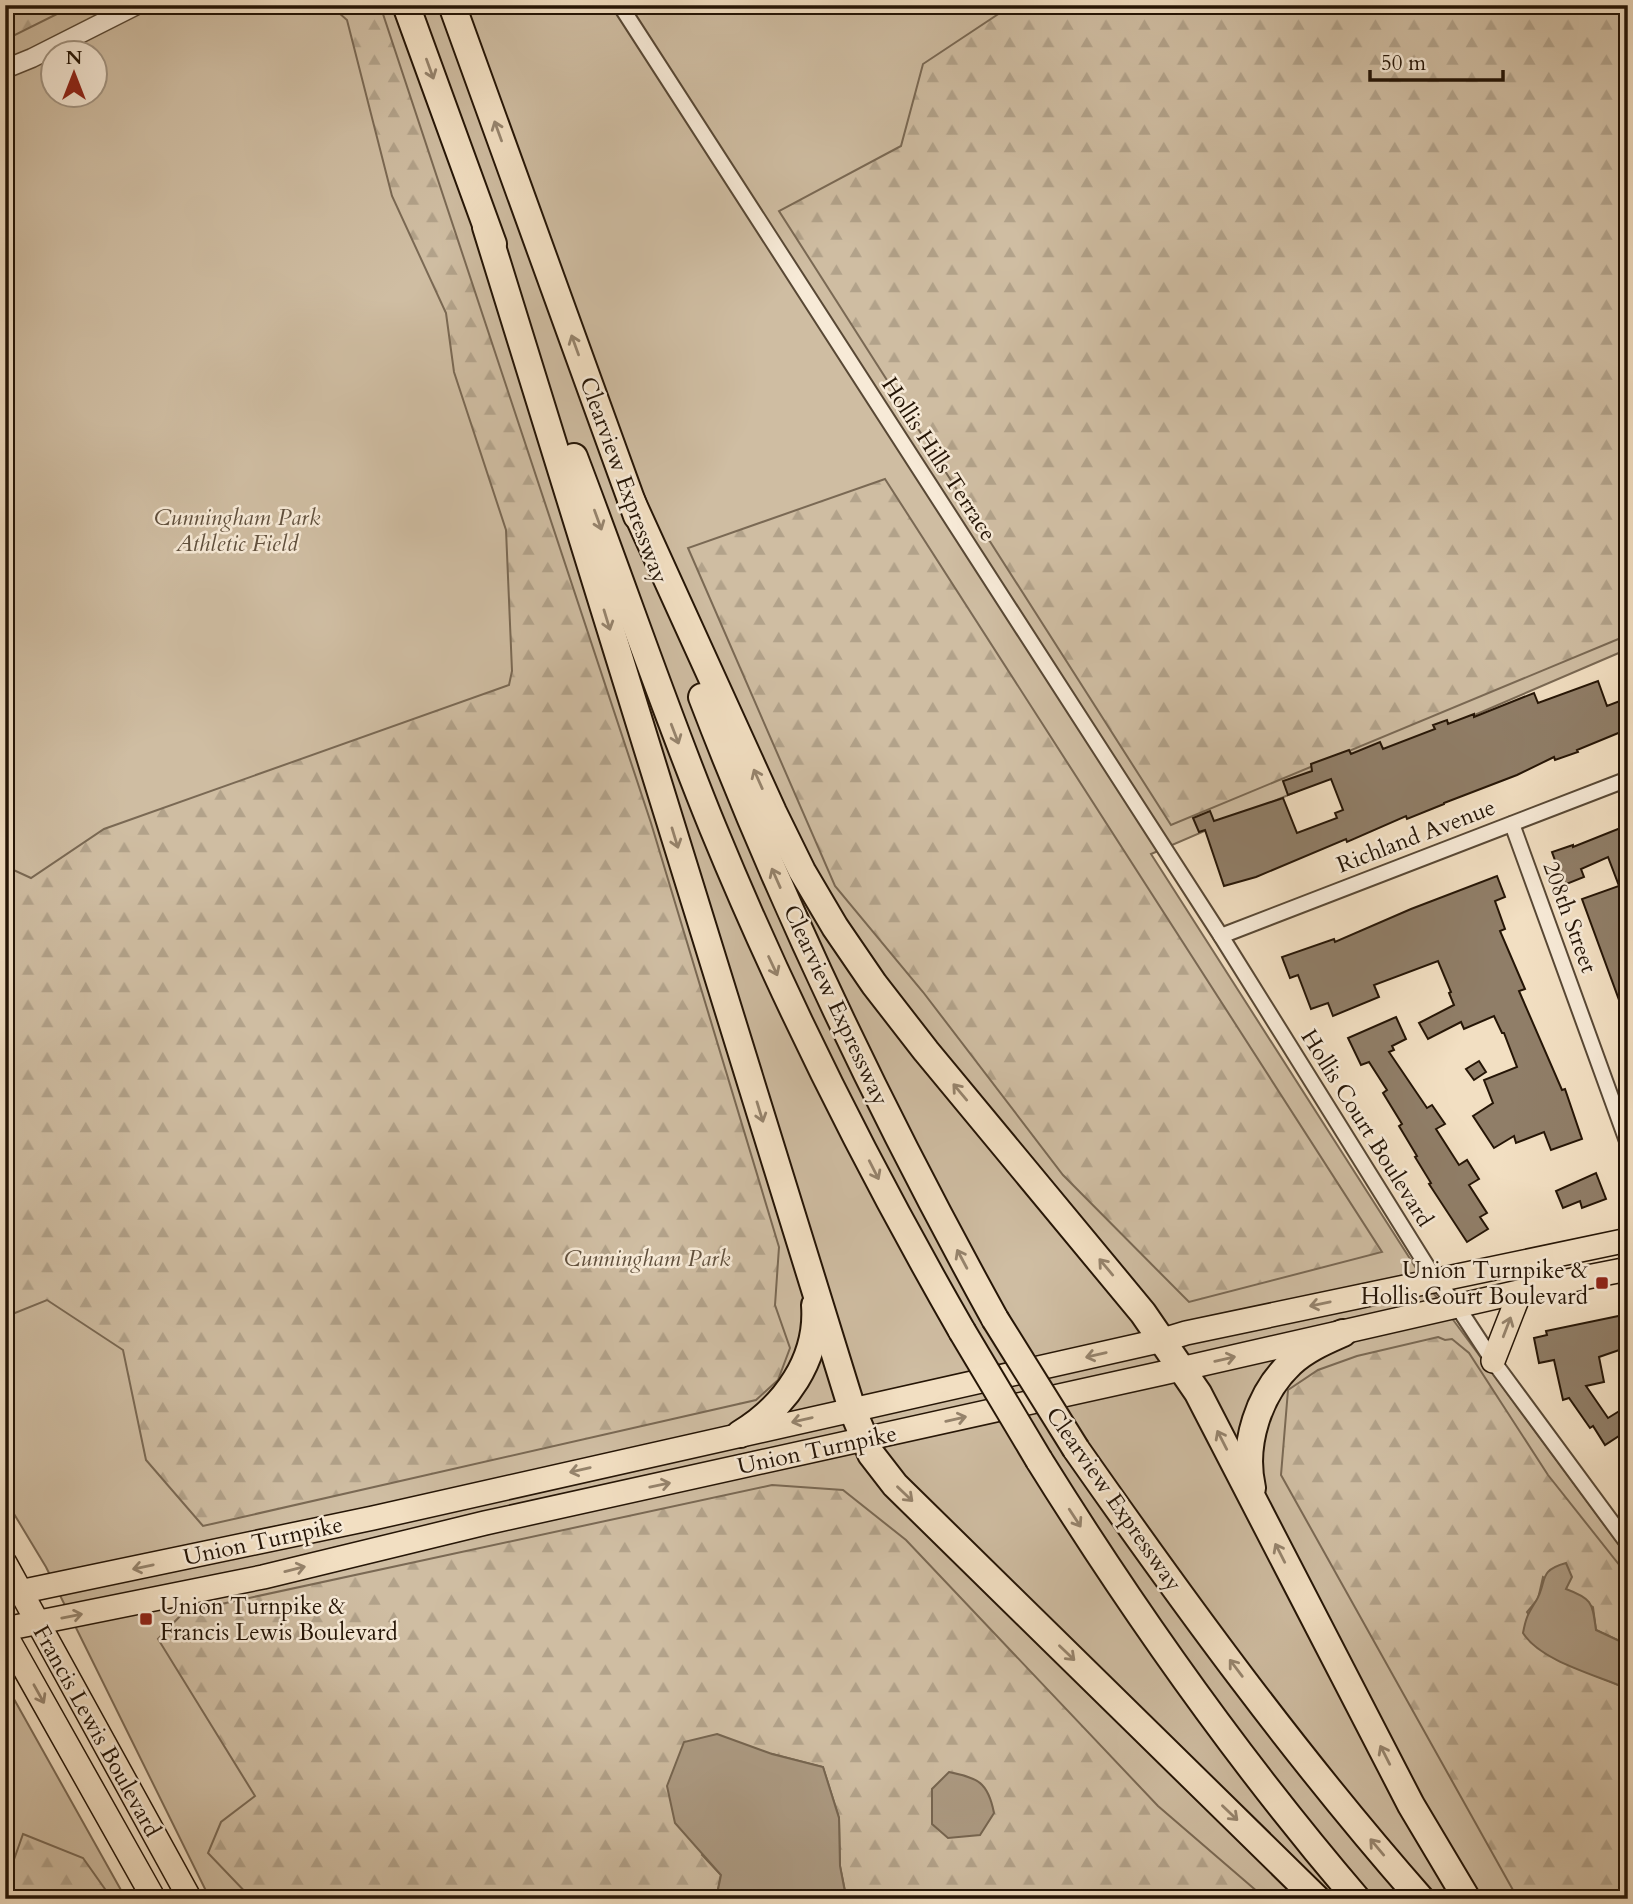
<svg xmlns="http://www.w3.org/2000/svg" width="1633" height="1904" font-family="Cardo,serif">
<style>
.green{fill:#cfbda2;stroke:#7a6954;stroke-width:2;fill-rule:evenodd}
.forest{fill:url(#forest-firs);stroke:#7a6954;stroke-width:2}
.water{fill:#ac9a82;stroke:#766550;stroke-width:2}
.building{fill:#907e68;stroke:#251506;stroke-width:2}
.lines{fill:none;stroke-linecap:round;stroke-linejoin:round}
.minor-casing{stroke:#584835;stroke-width:18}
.tertiary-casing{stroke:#584835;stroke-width:21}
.primary-casing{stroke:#251506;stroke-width:26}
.motorway-casing{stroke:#251506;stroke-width:30}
.minor{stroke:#f7ead7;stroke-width:14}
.tertiary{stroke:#f7ead7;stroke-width:18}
.primary{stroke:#f2dfc2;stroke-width:23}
.motorway{stroke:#f2dfc2;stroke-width:26}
.motorway-bridge-casing{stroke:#251506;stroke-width:30;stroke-linecap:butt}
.motorway-bridge{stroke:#f2dfc2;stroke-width:26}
.oneway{stroke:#96846d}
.poi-dot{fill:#8f2418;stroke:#f7ead7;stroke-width:2.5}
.labels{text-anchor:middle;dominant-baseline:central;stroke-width:5;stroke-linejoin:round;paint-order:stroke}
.street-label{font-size:23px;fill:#251506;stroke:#f7ead7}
.park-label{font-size:23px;font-style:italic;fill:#60503d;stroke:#f7ead7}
.poi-label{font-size:23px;fill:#251506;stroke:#f7ead7;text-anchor:end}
</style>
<defs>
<pattern id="forest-firs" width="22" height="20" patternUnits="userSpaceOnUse" patternTransform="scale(1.75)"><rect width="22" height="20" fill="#cfbda2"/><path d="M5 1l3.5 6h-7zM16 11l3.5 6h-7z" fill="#b2a28a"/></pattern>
</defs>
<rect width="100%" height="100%" fill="#f2dfc2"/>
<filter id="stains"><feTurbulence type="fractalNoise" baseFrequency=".00286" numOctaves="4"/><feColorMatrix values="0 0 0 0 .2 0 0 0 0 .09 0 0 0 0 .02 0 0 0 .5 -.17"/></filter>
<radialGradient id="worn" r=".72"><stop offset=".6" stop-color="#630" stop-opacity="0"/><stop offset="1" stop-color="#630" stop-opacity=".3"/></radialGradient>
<!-- green -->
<g class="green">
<path d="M5,5H1628V649L1151,854L1423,1279L1628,1557V1899H210L46,1567L5,1499ZM52,52H94V94H52Z"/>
<path d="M5,1683L126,1899H5Z"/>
</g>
<!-- forest -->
<g class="forest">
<path d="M5,5H75L5,40Z"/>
<path d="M330,5H380L651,823L779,1247L775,1305L790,1348L778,1380L756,1400L203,1526L146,1460L123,1350L47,1300L5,1317V866L31,878L104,829L509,685L512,671L506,530L454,372L446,313L392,196L347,20Z"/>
<path d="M1012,5H1628V635L1171,825L779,211L901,146L923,64Z"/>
<path d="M885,479L1382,1252L1189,1302L1063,1175L923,992L835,886L688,548Z"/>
<path d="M1438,1337L1445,1340L1452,1339L1469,1353L1548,1475L1628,1576V1645L1596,1630L1593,1607L1543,1577L1538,1599L1527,1612L1560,1661L1621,1686L1628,1687V1899H1518L1281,1475L1288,1390L1318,1370L1357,1356Z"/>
<path d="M772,1485L843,1490L906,1540L1158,1806L1266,1899H829L845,1891L840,1866L839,1818L823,1767L772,1754L702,1855L721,1875L716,1899H252L208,1853L221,1822L255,1796L158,1639L184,1612Z"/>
<path d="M23,1834L83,1858L112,1899H5V1874L11,1868Z"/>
</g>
<!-- water -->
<g class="water">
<path d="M1566,1563L1572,1577L1566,1589C1593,1599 1592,1603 1596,1630L1628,1645V1687L1621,1686C1592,1674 1540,1660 1523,1633C1526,1617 1528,1614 1536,1601C1548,1581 1537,1571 1566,1563Z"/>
<path d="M717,1734L772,1754L823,1767L839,1818L840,1866L845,1892L829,1899H716L721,1875L675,1823L667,1786L684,1742Z"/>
<path d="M949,1772C978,1778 988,1782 994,1813L980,1835L948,1838L932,1824V1789Z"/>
</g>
<!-- building -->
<g class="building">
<path d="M1598,681L1607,706L1625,699L1628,706V729L1577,750L1578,752L1555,760L1554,757L1517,775L1444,803V804L1407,819L1406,816L1347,842L1346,839L1256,877L1224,886L1205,830L1199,832L1193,818L1210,811L1214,821L1283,798L1297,833L1337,818L1335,813L1343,810L1331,779L1288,795L1283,781L1312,771L1311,764L1349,750L1351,754L1380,742L1383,749L1435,729L1433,725L1447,720L1448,724L1474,714V717L1534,693L1538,703Z"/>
<path d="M1628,825V923L1623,925L1628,938V1019H1626L1582,899L1619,886L1608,857L1581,869L1584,877L1564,885L1552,852L1573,845V847Z"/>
<path d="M1497,876L1505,897L1495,901L1505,929L1500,931L1525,989L1519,991L1562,1090L1565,1089L1582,1139L1551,1150L1544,1132L1516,1143L1514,1136L1494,1148L1473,1116L1493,1103L1484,1080L1517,1067L1504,1033H1502L1494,1016L1464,1029L1461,1022L1428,1039L1419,1023L1454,1005L1449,993L1451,992L1438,961L1374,985L1379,997L1333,1016L1328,1003L1311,1009L1298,975L1290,978L1282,957L1334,939L1335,942L1411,909Z"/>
<path d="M1396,1017L1406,1039L1392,1046L1394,1050L1389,1052L1427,1108L1432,1105L1445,1124L1436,1129L1459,1165L1467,1160L1479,1179L1469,1185L1487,1213L1480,1217L1488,1229L1467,1242L1429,1184L1431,1183L1415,1157L1417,1156L1399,1126L1402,1124L1383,1093L1387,1090L1369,1062L1361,1065L1348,1038Z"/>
<path d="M1479,1061L1486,1072L1474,1080L1466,1069Z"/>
<path d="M1596,1173L1606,1199L1582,1208L1580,1201L1563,1208L1556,1191Z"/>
<path d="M1628,1314V1347L1599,1357L1604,1382L1586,1386L1608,1418L1621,1410L1628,1419V1430L1605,1445L1593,1426L1590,1428L1569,1398L1563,1400L1554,1360L1539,1363L1534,1338L1547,1335L1546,1331Z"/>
</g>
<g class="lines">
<defs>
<g id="minor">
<path d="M620,5L1221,936L1435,1279L1457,1306L1493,1361L1628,1544"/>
<path d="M1512,824L1628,1144"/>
<path d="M1221,936L1628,779"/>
</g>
<path id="tertiary" d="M5,69L32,58L137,5"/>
<g id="primary">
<path d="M1493,1361L1520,1292"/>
<path d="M5,1563L190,1899"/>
<path d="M5,1595L373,1518L1163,1340L1186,1333L1628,1240"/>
<path d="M5,1629L263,1577L485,1523L1163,1373L1562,1282L1628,1269"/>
<path d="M5,1634L154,1899"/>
</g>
<g id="motorway">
<path d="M406,5L493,244"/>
<path d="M452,5L637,516"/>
<path d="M486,227L852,1409L871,1454L895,1485L1317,1899"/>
<path d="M574,457C621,580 663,706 713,828C784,1001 869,1169 962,1331"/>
<path d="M631,500L773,812L802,871L835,927L874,984L926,1051L1143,1313L1198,1393L1411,1805L1467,1899"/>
<path d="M702,697C784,911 884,1118 995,1319"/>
<path d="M740,1434C785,1407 819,1359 815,1305"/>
<path d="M1076,1449C1184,1603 1296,1757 1421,1899"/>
<path d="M1039,1460C1135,1614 1239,1761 1357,1899"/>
<path d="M1252,1488C1242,1444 1259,1393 1291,1363C1306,1349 1325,1341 1343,1333"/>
</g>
</defs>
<!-- minor casing -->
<use href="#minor" class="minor-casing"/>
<!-- tertiary casing -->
<use href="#tertiary" class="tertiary-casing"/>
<!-- primary casing -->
<use href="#primary" class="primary-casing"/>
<!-- motorway casing -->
<use href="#motorway" class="motorway-casing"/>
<!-- minor -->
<use href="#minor" class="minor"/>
<!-- tertiary -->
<use href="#tertiary" class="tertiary"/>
<!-- primary -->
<use href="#primary" class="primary"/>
<!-- motorway -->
<use href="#motorway" class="motorway"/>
<defs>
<g id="motorway-bridge">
<path d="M995,1319L1076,1449"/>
<path d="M962,1331L1039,1460"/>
</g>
</defs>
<!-- motorway-bridge casing -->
<use href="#motorway-bridge" class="motorway-bridge-casing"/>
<!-- motorway-bridge -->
<use href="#motorway-bridge" class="motorway-bridge"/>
</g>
<!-- one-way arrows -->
<defs><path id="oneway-shaft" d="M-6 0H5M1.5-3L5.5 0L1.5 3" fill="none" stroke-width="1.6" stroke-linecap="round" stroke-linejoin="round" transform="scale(1.75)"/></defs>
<g class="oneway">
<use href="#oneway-shaft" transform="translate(430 69) rotate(70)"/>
<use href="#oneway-shaft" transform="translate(498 131) rotate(-110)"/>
<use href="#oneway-shaft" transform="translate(575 345) rotate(-110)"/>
<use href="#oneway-shaft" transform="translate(598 520) rotate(70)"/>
<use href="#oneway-shaft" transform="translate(607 620) rotate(73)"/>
<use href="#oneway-shaft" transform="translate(675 734) rotate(69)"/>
<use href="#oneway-shaft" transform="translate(758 779) rotate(-114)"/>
<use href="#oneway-shaft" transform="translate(675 838) rotate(73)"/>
<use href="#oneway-shaft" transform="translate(776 878) rotate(-114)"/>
<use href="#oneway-shaft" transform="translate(773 966) rotate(65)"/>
<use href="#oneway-shaft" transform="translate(960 1092) rotate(-130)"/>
<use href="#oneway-shaft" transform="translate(760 1112) rotate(73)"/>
<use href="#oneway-shaft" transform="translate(874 1170) rotate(63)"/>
<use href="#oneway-shaft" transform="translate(962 1259) rotate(-118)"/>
<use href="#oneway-shaft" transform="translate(1106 1267) rotate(-130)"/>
<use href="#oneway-shaft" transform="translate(1320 1304) rotate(168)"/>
<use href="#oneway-shaft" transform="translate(1507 1327) rotate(-69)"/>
<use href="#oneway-shaft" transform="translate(1096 1355) rotate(167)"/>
<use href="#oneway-shaft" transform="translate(1225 1359) rotate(-13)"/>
<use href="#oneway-shaft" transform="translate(956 1419) rotate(-13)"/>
<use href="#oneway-shaft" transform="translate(802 1420) rotate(167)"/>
<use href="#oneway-shaft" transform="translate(1222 1440) rotate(-117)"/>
<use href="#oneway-shaft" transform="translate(580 1470) rotate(167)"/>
<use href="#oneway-shaft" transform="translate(660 1485) rotate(-12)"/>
<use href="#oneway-shaft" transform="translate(905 1494) rotate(44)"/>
<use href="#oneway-shaft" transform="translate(1075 1518) rotate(57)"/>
<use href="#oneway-shaft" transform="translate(1280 1553) rotate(-117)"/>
<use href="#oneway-shaft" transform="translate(143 1567) rotate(168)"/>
<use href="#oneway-shaft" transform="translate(295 1569) rotate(-14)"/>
<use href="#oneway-shaft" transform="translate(72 1616) rotate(-11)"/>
<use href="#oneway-shaft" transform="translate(1067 1653) rotate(44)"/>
<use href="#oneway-shaft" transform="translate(1236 1668) rotate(-127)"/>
<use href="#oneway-shaft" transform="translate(39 1694) rotate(61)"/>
<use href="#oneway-shaft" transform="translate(1385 1755) rotate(-117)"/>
<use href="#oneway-shaft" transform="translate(1230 1813) rotate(44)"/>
<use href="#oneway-shaft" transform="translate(1377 1847) rotate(-130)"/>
</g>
<!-- markers -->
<g class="poi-dot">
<rect x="1595" y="1276" width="14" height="14" rx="3.5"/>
<rect x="139" y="1612" width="14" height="14" rx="3.5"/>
</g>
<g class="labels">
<!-- street labels -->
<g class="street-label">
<text transform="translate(939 459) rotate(57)">Hollis Hills Terrace</text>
<text transform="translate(624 480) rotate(70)">Clearview Expressway</text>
<text transform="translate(1416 836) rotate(-21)">Richland Avenue</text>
<text transform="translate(1570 917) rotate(70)">208th Street</text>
<text transform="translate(836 1005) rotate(65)">Clearview Expressway</text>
<text transform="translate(1367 1128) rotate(58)">Hollis Court Boulevard</text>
<text transform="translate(817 1450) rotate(-12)">Union Turnpike</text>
<text transform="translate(1114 1499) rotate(55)">Clearview Expressway</text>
<text transform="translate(263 1541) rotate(-12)">Union Turnpike</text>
<text transform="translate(97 1731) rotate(61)">Francis Lewis Boulevard</text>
</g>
<!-- park labels -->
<g class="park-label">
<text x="237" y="517">Cunningham Park<tspan x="237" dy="26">Athletic Field</tspan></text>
<text x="647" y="1258">Cunningham Park</text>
</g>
<!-- poi labels -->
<g class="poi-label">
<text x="1588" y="1270">Union Turnpike &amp;<tspan x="1588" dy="26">Hollis Court Boulevard</tspan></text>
<text x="160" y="1606" text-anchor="start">Union Turnpike &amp;<tspan x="160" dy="26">Francis Lewis Boulevard</tspan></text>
</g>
</g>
<!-- margin -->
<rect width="1633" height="1904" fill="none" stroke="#f2dfc2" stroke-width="28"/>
<rect x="7" y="7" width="1619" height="1890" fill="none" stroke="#251506" stroke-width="3.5"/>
<rect x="14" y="14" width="1605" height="1876" fill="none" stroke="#251506" stroke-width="2"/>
<!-- north arrow -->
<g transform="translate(74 74)"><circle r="33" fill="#f7ead7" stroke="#a39583" stroke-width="2"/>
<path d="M0-5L12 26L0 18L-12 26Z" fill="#8f2418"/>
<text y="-10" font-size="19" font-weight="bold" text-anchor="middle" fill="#251506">N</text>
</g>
<!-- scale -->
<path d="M1370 70v10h133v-10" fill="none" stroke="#251506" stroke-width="3.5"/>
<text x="1381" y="70" font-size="21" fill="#251506" stroke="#f7ead7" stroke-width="5" paint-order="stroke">50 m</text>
<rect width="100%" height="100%" filter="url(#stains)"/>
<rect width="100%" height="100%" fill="url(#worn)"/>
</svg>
